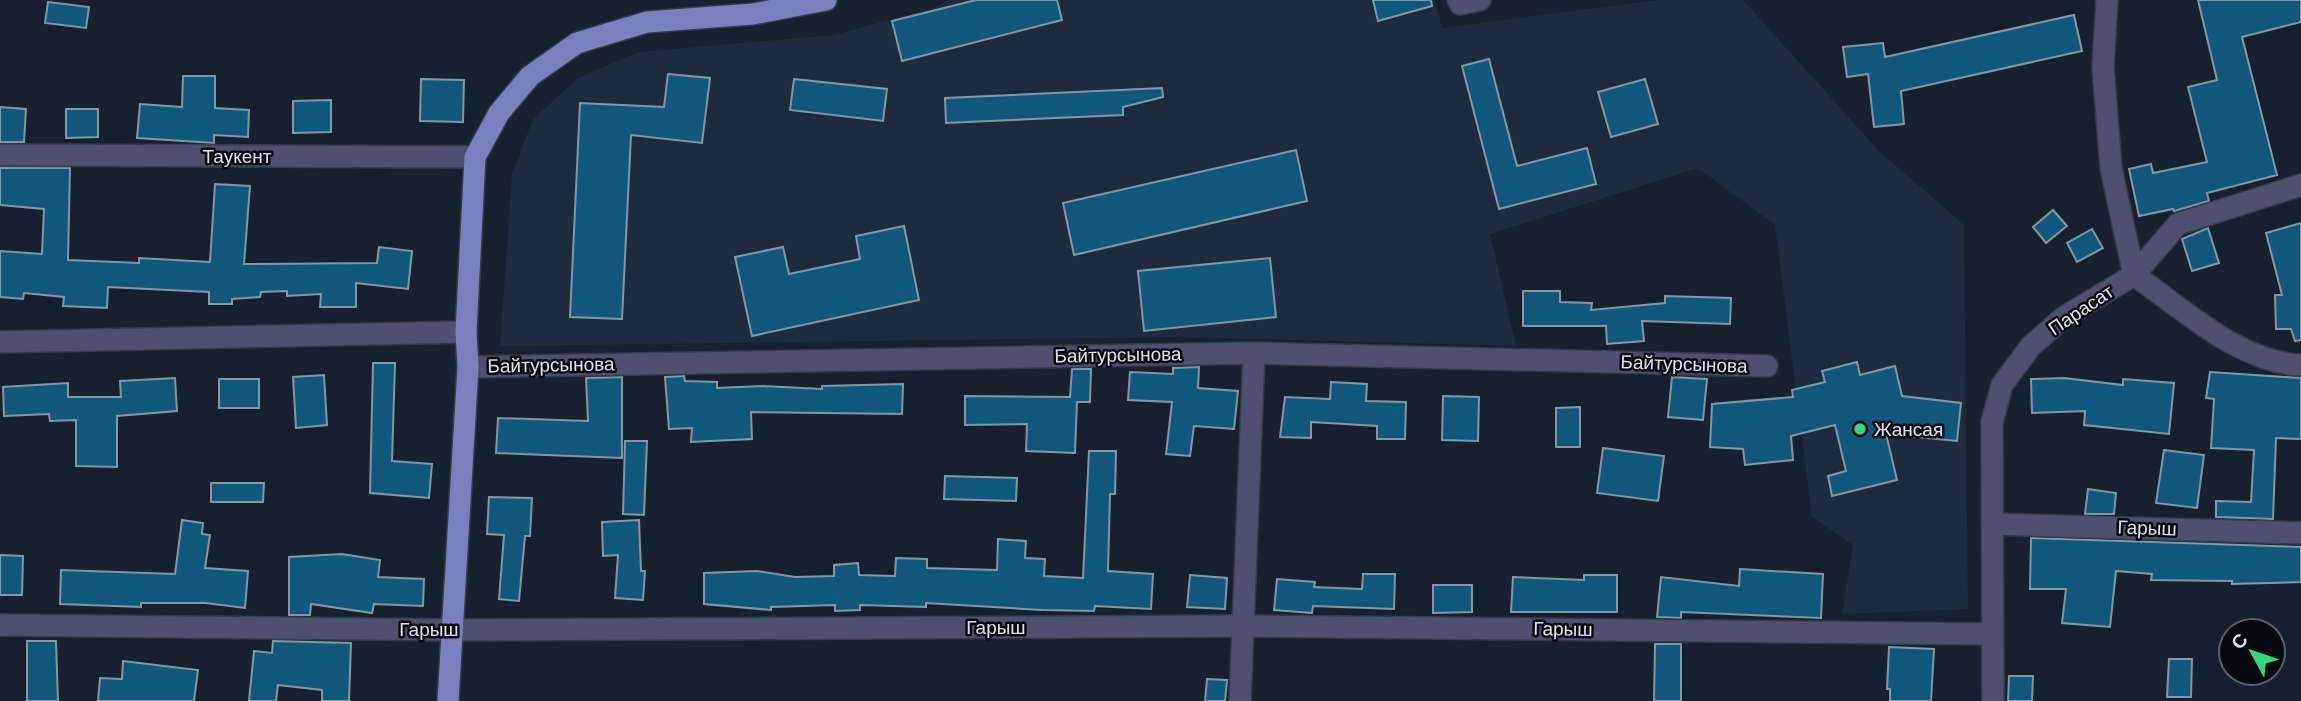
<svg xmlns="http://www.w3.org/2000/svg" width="2301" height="701" font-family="'Work Sans',sans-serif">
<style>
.built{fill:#1e2b3e}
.building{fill:#11577c;stroke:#8297a5;stroke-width:2}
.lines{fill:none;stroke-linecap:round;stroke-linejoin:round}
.minor-casing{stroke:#323b49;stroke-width:24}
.major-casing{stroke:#323b49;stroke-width:24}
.minor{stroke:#4d506e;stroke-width:21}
.major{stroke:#7a7fbd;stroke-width:21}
.poi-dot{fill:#33d881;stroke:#060a10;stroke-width:2.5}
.labels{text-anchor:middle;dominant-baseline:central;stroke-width:5;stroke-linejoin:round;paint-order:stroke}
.street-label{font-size:19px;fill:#dce3ed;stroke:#060a10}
.poi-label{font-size:19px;fill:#dce3ed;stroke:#060a10;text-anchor:start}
</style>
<rect width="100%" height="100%" fill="#16202e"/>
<!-- built -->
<path class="built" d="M947,0H1435L1442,28L1658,0H1743L1879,151L1964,225L1968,609L1842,614L1853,545L1812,517L1775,225L1698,168L1490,234L1516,346L1174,337L500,346L512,174L533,119L578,78L639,52L834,35L937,7Z"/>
<!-- building -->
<g class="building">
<path d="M976,0H1057L1062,20L902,61L892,21Z"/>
<path d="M1373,0H1431L1432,6L1378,21Z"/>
<path d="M2198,0H2301V22L2242,37L2277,175L2207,193L2209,201L2174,211L2173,209L2139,216L2129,169L2151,164L2153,173L2207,162L2188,87L2217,80Z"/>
<path d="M48,2L89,7L86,28L45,23Z"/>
<path d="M2074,15L2082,51L1901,91L1904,124L1874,127L1868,74L1847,77L1843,47L1883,43L1885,57Z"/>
<path d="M1489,59L1517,166L1587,148L1596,184L1499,209L1462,66Z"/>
<path d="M668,74L710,78L702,143L631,135L622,319L570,317L580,103L664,107Z"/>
<path d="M183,76H215V108L249,110L248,137L214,135V143L137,138L140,104L182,107Z"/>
<path d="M421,79L464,80L463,122L420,121Z"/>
<path d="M794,79L887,89L883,121L790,110Z"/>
<path d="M1645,79L1658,124L1611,137L1598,92Z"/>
<path d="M1162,88L1163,97L1123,107V115L946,123L945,98Z"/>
<path d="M331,100V132L293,133V101Z"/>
<path d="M0,107L26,109L24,142H0Z"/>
<path d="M66,109H98V137L66,138Z"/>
<path d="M1296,150L1307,201L1074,255L1063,203Z"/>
<path d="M0,168H70L68,260L139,263V258L210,262L215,184L250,186L244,264L377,263L379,247L412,251L408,289L356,283V307H320L321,294L287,296V291L261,292L260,297L232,299V304H209V292L108,287L107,308L63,306L64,297L24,293L23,299L0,297V251L42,254L44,209L0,205Z"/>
<path d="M2053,210L2067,226L2046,243L2033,227Z"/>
<path d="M2301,223V340L2295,341L2291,329H2276L2275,295H2282L2266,233Z"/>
<path d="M904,226L919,300L752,336L735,257L783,247L789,274L860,259L856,236Z"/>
<path d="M2208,228L2219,263L2192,271L2182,239Z"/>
<path d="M2092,229L2103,248L2077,262L2067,243Z"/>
<path d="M1270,258L1276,317L1144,331L1138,271Z"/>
<path d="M1523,291H1560V302L1592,303L1591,310L1665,303V296L1731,298L1730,324L1642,321L1644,341L1607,344L1606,326H1523Z"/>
<path d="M1857,362L1860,375L1895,366L1902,396L1961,403L1957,441L1886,434L1897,480L1832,496L1828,476L1846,471L1835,425L1791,436L1793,460L1745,465L1743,449L1710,447L1712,404L1793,397L1792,390L1825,382L1822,371Z"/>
<path d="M373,363H395L392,461L432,464L429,498L370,493Z"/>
<path d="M1199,367L1198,388L1238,391L1234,429L1194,426L1190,456L1166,454L1172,402L1128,400L1130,372L1173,374V368Z"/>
<path d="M1072,369H1091L1090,402H1077L1075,453L1026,451L1027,424L965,425V396L1070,397Z"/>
<path d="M2210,372L2301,378V439L2276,438L2273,519L2216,517V501L2251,502L2254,450L2211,448L2214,399L2206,398Z"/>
<path d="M324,375L327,425L296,428L293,377Z"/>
<path d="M684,376L685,381L717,382V388L763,386L822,389V386L903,384L902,414L751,412L752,439L691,442L692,428L669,429L665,377Z"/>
<path d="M622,377V458L496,453L498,418L588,421L586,378Z"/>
<path d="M1672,377L1707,379L1703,420L1668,417Z"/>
<path d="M175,378L177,411L117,416V467L76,466V420L50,421L49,414L4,416L3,387L68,383V397H121L120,381Z"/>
<path d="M2064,378L2123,385V379L2174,383L2169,434L2084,425L2085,411L2032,413L2031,379Z"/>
<rect x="219" y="379" width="40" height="29"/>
<path d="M1331,382L1367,384L1366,401L1406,402L1405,439H1377V426L1311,422V438L1280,437L1285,397L1330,399Z"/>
<path d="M1443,396L1479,397L1478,441L1442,440Z"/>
<path d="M1580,407V447H1556V408Z"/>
<path d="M625,441H647L644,515L623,514Z"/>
<path d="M1603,448L1664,456L1658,501L1597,493Z"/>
<path d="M2164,450L2204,455L2197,508L2156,503Z"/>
<path d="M1089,451H1116L1115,494H1110L1108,571L1153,574L1151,609L1095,606L1094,611L1042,610L926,603V607L860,605V610L835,611V605L771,607V610L704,604V573L757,571L795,577L834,576V565L858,563L859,575L895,576L896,558L927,559V568L997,570L998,539L1026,541L1025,558L1045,559L1044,576L1083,578Z"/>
<path d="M945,476L1017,478L1016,501L944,499Z"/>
<path d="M211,483H264L263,502H211Z"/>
<path d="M2088,489L2116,493L2114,514H2085Z"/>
<path d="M489,497L532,498L530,536H525L519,601L499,599L504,535L487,534Z"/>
<path d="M182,520L203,523L202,534L210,535L205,568L248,571L245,608L205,603H141V607L60,604L61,570L175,574Z"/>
<path d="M639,520L641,571H645L643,600L615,598L618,555L603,556L602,522Z"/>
<path d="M2031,538L2301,547V582L2232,584V581L2151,580L2152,574L2116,571L2110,627L2062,623L2066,589H2030Z"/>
<path d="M342,554L380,560L378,577L424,579L423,606L374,604L372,613L311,604L310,615H289V557Z"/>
<path d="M0,555L23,556L22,595H0Z"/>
<path d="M1740,569L1823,574L1821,618L1681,612V618L1657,617L1661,577L1739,586Z"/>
<path d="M1363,574H1395L1394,609L1313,606L1312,613L1274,610L1277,579L1315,582L1314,587L1362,589Z"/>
<path d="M1190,575L1227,578L1225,609L1187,607Z"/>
<path d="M1584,575H1617V612H1511L1513,577L1584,580Z"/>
<path d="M1433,585H1472V612L1433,613Z"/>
<path d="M27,641H56L58,701H27Z"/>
<path d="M273,641L351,643L349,701H322V690L278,685L276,701H249L254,651L272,653Z"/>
<path d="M1655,644H1681V701H1654Z"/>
<path d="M1889,647L1934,649L1931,701H1890V689H1887Z"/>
<path d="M2169,659H2192L2191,697H2167Z"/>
<path d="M123,661L198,670L194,701H98L100,678L122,679Z"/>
<path d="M2009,676H2033L2032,701H2008Z"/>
<path d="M1207,679L1227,680L1225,701H1205Z"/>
</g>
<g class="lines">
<defs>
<g id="minor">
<path d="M1458,0L1460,4L1480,0"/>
<path d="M2107,0L2103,67L2111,168L2134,275"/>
<path d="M0,155L475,157"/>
<path d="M2134,275C2185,310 2238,362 2301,365"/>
<path d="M0,342L466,332"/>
<path d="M468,367L1254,353L1767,366"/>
<path d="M1992,524L2301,533"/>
<path d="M0,625L453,630L1244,626L1992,634"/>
<path d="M1240,701L1254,353"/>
<path d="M1993,701L1992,422L2002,385L2031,346L2064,317L2134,275L2178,224L2301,185"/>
</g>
<path id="major" d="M448,701L468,367L466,332L475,157L499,113L530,76L577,43L647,22L753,14L826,0"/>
</defs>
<!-- minor casing -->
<use href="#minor" class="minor-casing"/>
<!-- major casing -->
<use href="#major" class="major-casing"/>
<!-- minor -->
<use href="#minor" class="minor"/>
<!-- major -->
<use href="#major" class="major"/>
</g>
<!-- markers -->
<circle class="poi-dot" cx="1860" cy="429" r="7"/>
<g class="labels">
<!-- street labels -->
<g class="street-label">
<text x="237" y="156">Таукент</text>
<text transform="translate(2081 310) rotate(-34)">Парасат</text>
<text transform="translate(1118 355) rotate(-1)">Байтурсынова</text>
<text transform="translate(1684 364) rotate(2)">Байтурсынова</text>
<text transform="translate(551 365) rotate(-1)">Байтурсынова</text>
<text transform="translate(2147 528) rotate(2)">Гарыш</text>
<text x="996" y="627">Гарыш</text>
<text x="429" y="629">Гарыш</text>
<text transform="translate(1563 629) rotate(1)">Гарыш</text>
</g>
<!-- poi labels -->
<g class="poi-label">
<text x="1874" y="429">Жансая</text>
</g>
</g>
<!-- north arrow -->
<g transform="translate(2252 652) rotate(310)"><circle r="33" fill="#060a10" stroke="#5c6168" stroke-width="2"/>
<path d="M0-5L12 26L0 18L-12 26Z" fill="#33d881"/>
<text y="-10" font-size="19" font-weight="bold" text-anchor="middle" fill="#dce3ed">С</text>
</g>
</svg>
